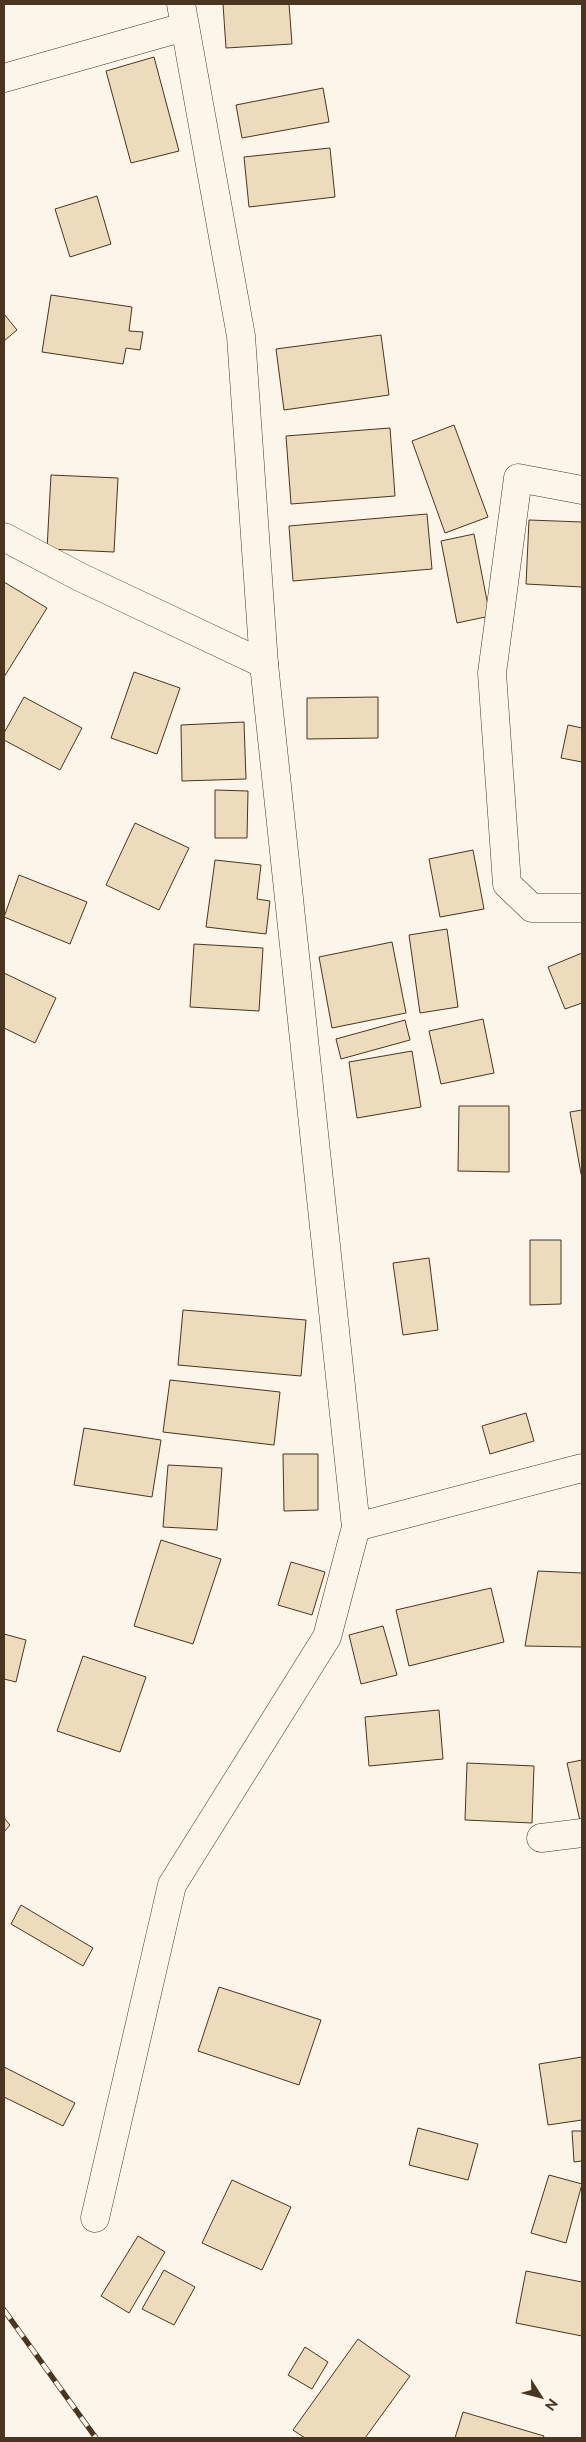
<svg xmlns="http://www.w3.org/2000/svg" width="586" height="2442" font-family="Raleway,sans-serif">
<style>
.building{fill:#ecdcbc;stroke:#4a3520}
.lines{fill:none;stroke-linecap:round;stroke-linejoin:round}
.street-casing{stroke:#4a3520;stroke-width:29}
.street{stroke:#fbf6e9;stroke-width:28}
.rail-casing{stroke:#4a3520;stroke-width:5.5}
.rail{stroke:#fbf6e9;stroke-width:4;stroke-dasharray:11;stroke-linecap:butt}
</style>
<rect width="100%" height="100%" fill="#fbf6e9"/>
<!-- building -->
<g class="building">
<path d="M223,4H289L292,44L226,48Z"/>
<path d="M154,57L179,151L131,163L106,71Z"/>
<path d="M323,88L329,122L242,138L236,105Z"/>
<path d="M330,148L335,197L249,207L244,157Z"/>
<path d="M97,196L111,244L70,257L55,209Z"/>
<path d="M51,295L132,307L129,331L143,332L140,350L126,348L123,364L42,352Z"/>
<path d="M4,314L17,330L4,341Z"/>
<path d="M381,335L389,395L284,410L276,349Z"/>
<path d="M454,425L488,517L445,533L412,441Z"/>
<path d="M390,428L395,496L291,504L286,436Z"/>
<path d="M51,475L118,478L114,552L47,549Z"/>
<path d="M427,514L432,569L293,581L289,526Z"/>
<path d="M529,520L582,522V587L526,584Z"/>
<path d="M474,534L490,616L457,623L441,541Z"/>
<path d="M4,582L47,608L4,677Z"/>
<path d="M134,672L180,688L157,754L111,738Z"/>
<path d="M24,697L82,728L60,770L4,740V733Z"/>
<path d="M378,697V738L307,739V698Z"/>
<path d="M244,722L246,779L182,781L181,725Z"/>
<path d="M568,725L582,728V762L561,758Z"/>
<path d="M215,790L248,791L247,838H215Z"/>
<path d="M135,823L189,848L159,910L106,885Z"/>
<path d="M473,850L484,909L440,917L429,859Z"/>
<path d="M215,860L261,865L257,899L270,901L266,934L206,927Z"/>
<path d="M19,875L87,902L70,944L4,917Z"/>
<path d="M447,929L458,1007L420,1013L409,935Z"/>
<path d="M392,942L406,1013L332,1028L319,957Z"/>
<path d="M194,944L263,948L259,1011L190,1007Z"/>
<path d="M582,953V1003L565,1009L548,967Z"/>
<path d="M4,973L56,998L35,1043L4,1028Z"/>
<path d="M483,1019L494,1073L441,1084L429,1031Z"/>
<path d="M405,1020L410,1040L341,1059L336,1039Z"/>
<path d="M412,1051L421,1107L357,1118L349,1062Z"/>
<path d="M459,1106H509V1172L458,1171Z"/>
<path d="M582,1110V1173L581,1174L570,1112Z"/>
<path d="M530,1240H561V1304L530,1305Z"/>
<path d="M429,1258L438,1330L403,1335L393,1263Z"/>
<path d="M183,1310L306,1320L301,1376L178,1365Z"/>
<path d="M170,1380L280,1392L274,1445L163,1432Z"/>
<path d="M526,1413L534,1441L490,1454L482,1426Z"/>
<path d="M84,1428L161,1440L152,1497L74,1485Z"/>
<path d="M283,1454H318V1510L284,1511Z"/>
<path d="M168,1465L222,1468L217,1530L163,1527Z"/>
<path d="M161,1540L221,1559L193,1644L134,1626Z"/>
<path d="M291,1562L325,1572L312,1615L278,1605Z"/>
<path d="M538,1571L582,1573V1647L525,1646Z"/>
<path d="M491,1588L504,1642L409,1666L396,1610Z"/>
<path d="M383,1626L397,1675L361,1684L349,1635Z"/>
<path d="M4,1634L26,1640L16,1682L4,1679Z"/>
<path d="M83,1656L146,1677L120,1752L57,1731Z"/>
<path d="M439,1710L443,1759L369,1766L365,1717Z"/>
<path d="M582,1760V1821H580L567,1763Z"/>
<path d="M467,1763L534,1766L532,1823L465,1820Z"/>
<path d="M4,1818L10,1825L4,1832Z"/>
<path d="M21,1905L93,1948L83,1966L11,1924Z"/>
<path d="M219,1987L321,2020L299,2085L198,2051Z"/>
<path d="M582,2057V2120L548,2125L539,2064Z"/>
<path d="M4,2067L75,2103L63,2126L4,2097Z"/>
<path d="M418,2128L478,2144L468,2180L409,2165Z"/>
<path d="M572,2131H582V2161L574,2162Z"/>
<path d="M549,2175L582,2184L566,2243L531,2233Z"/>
<path d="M232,2180L291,2207L262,2270L202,2243Z"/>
<path d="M138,2236L165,2252L129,2313L101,2296Z"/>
<path d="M164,2270L195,2287L174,2325L142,2309Z"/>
<path d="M526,2271L582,2282V2336L516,2323Z"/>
<path d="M358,2339L410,2376L365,2438H305L293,2430Z"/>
<path d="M305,2347L328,2362L312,2389L288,2375Z"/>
<path d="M463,2412L544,2436L543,2438H455Z"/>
</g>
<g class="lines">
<defs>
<g id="street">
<path d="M4,78L184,27"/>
<path d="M582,490L518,478L492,673L507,884L532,908H582"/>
<path d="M4,537L80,577L264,664"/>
<path d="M356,1527L582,1468"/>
<path d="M541,1838L582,1833"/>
<path d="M95,2218L172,1885L327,1637L356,1527L264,664L241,336L181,4"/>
</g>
</defs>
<!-- street casing -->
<use href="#street" class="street-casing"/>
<!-- street -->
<use href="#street" class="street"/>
<defs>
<path id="rail" d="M4,2310L96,2438"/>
</defs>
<!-- rail casing -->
<use href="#rail" class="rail-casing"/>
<!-- rail -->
<use href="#rail" class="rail"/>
</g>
<!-- border -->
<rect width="586" height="2442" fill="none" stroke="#4a3520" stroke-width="10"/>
<!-- north arrow -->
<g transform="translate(541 2397) rotate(126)" stroke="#fbf6e9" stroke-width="4" paint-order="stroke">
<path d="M0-4L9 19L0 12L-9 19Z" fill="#4a3520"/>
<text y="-8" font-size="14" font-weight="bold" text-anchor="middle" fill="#4a3520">N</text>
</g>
</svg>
